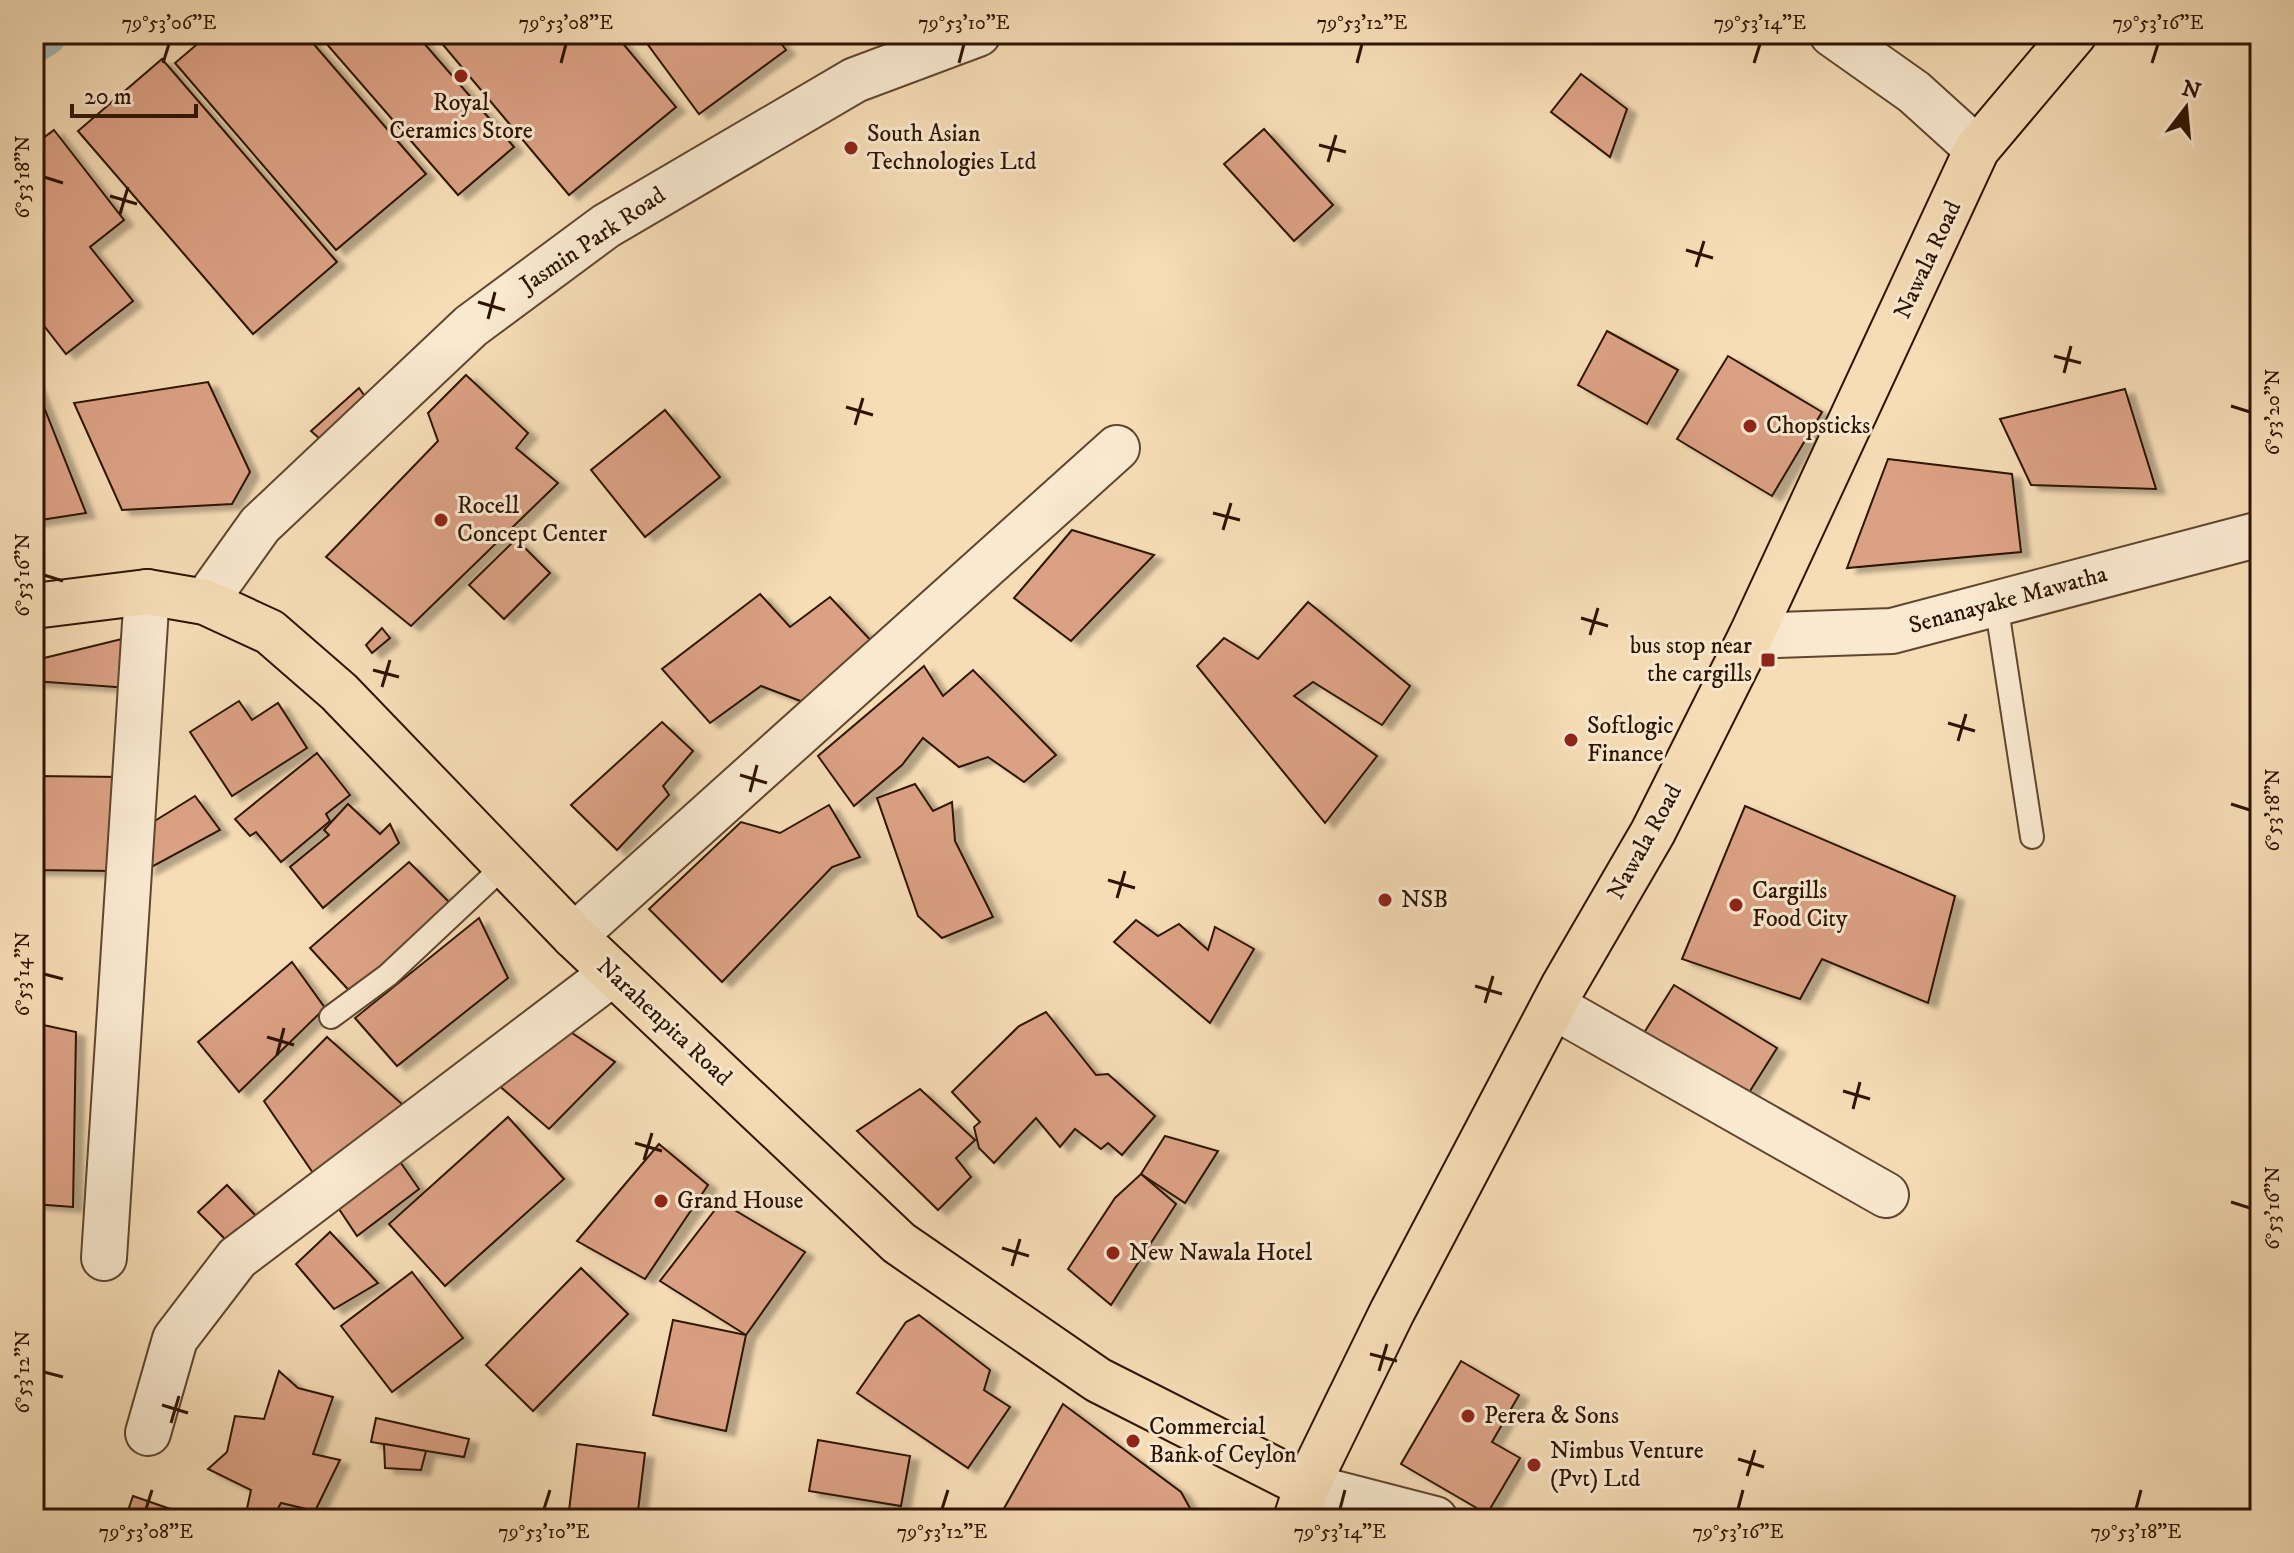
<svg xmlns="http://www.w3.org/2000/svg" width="2294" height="1553" font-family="'IM FELL DW Pica',serif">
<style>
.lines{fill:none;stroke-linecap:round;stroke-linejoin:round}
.canal{stroke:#a3b8ba;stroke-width:44}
.building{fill:#dba184;stroke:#2e1300;stroke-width:2;filter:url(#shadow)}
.service-casing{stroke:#60462e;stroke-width:26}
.minor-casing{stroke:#60462e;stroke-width:48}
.primary-casing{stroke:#2e1300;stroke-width:48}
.service{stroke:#f9e9d0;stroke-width:22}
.minor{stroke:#f9e9d0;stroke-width:44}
.primary{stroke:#f6ddb6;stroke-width:44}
.ticks{fill:none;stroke:#2e1300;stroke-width:3}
.poi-dot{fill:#8f2418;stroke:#f9e9d0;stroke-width:3}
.labels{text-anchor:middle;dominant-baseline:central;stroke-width:6;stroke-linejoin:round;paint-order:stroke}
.poi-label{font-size:24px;fill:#2e1300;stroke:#f9e9d0;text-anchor:start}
.street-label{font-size:24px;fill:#2e1300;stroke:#f9e9d0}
.neatline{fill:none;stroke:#2e1300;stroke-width:3}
.ticks-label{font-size:20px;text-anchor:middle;fill:#2e1300}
</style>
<defs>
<filter id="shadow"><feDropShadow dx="9" dy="5" stdDeviation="2" flood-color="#0004"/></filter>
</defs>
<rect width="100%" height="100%" fill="#f6ddb6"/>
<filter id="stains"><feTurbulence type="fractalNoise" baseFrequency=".0025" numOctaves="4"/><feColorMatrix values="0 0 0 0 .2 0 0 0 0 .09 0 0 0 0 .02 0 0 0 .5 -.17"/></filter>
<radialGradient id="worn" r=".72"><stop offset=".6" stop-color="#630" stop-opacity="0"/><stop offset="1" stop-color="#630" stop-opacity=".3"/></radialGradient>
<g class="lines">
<!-- canal -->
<path class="canal" d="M34,41L45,34"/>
</g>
<!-- building -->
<g class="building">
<path d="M209,34H305L426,174L336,250L175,63Z"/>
<path d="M318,34H416L514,147L458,195Z"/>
<path d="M434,34H615L676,107L569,195Z"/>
<path d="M640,34H774L786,50L699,114Z"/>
<path d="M162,59L337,262L253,334L78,131Z"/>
<path d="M1581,74L1627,109L1610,157L1551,112Z"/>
<path d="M1264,129L1333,205L1294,241L1224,164Z"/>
<path d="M54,130L124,220L90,247L133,301L66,354L34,313V283L42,277L34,268V145Z"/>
<path d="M1607,331L1678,370L1647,424L1578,385Z"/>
<path d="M1728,356L1822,412L1772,496L1677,439Z"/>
<path d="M466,375L528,433L516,448L558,483L411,626L326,557L438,441L428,413Z"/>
<path d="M34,382L86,513L34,521Z"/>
<path d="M208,382L250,472L232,504L122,510L74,403Z"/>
<path d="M359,388L369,402L321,440L311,431Z"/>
<path d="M2125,389L2156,489L2031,485L2000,419Z"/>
<path d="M665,410L720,477L645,537L591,470Z"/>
<path d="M1888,459L2012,474L2021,552L1847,568Z"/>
<path d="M1072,530L1154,555L1071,641L1014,598Z"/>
<path d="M516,539L550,573L504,619L469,585Z"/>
<path d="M760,594L790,627L830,597L876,646L811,705L761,686L710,723L662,669Z"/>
<path d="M1308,602L1410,686L1382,725L1313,682L1294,696L1377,756L1325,823L1197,666L1224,638L1258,659Z"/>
<path d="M382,628L390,638L372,653L366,645Z"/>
<path d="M134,636L129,688L34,681V662L40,659Z"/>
<path d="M924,666L943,696L973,670L1056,755L1024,782L988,757L959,767L923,738L902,765L854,806L818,756Z"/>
<path d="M239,701L252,720L278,703L307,748L232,796L190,732Z"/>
<path d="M662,722L693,751L663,786L669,795L617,850L571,805Z"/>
<path d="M317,753L350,795L326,814L330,821L281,862L256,832L250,836L235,819Z"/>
<path d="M35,776L124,777L116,871L34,870Z"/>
<path d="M915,784L933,811L952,802L955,841L993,917L942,938L918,916L877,798Z"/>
<path d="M195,796L220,830L146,870L153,822Z"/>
<path d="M348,804L380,834L390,824L399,843L323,908L290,867L329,835L324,830Z"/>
<path d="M829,805L860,857L832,867L722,982L649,909L741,822L780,833Z"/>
<path d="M1745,806L1955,896L1928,1003L1822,959L1800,999L1682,959Z"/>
<path d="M409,862L451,904L355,997L310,948Z"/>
<path d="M479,918L508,978L397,1066L355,1018Z"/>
<path d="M1136,920L1158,936L1179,924L1208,950L1215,927L1254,949L1210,1023L1114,942Z"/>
<path d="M292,962L325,1008L239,1092L198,1042Z"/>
<path d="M1674,985L1777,1048L1740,1107L1637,1044Z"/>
<path d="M1046,1012L1096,1075L1108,1074L1155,1116L1122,1155L1108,1143L1101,1149L1075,1129L1060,1147L1036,1118L994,1163L979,1148L974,1127L980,1122L952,1092L1019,1026Z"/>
<path d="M34,1023L76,1032L73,1207L34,1204Z"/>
<path d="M557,1023L615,1062L549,1129L496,1083Z"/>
<path d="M327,1037L412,1113L315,1176L264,1101Z"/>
<path d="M920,1089L975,1140L956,1158L971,1177L938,1210L857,1131Z"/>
<path d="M508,1117L564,1179L445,1286L389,1224Z"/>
<path d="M1165,1136L1218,1151L1185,1203L1141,1174Z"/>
<path d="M659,1144L708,1185L645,1279L577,1241Z"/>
<path d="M396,1156L419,1189L357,1236L335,1203Z"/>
<path d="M1141,1174L1176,1204L1111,1305L1068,1269L1115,1198Z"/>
<path d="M227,1185L257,1217L229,1243L198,1212Z"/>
<path d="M721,1202L805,1252L746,1335L660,1281Z"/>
<path d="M330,1232L378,1283L334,1309L296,1264Z"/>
<path d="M581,1268L628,1314L533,1411L486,1365Z"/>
<path d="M412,1272L463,1338L392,1392L341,1326Z"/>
<path d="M919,1315L990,1370L984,1390L1010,1407L968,1468L857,1393L906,1322Z"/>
<path d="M673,1320L746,1335L726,1431L653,1415Z"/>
<path d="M1461,1361L1519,1395L1492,1442L1520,1458L1487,1514L1401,1464Z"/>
<path d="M279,1371L298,1388L333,1397L313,1454L340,1460L315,1511L281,1503L272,1519H256L246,1513L251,1490L208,1469L227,1452L235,1416L264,1419Z"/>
<path d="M1063,1404L1181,1492L1196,1519H998Z"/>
<path d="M376,1418L469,1439L464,1457L371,1442Z"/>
<path d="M818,1440L910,1456L901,1506L809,1491Z"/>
<path d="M384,1444L426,1451L421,1470L385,1468Z"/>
<path d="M577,1444L645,1453L637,1519H568Z"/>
<path d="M133,1496L199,1519H125Z"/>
</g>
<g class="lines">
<defs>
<g id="service">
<path d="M1996,603L2032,837"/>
<path d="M331,1017L388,975L505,865"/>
</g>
<g id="minor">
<path d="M1832,34L1914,92L1977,149"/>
<path d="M205,602L260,525L471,326L606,226L855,80L978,34"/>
<path d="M1751,636L1892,631L2260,534"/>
<path d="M574,936L1117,448"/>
<path d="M1553,1006L1886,1195"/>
<path d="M104,1258L147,592"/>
<path d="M148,1433L175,1339L237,1258L613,973"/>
<path d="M1307,1486L1435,1519"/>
</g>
<g id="primary">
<path d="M34,606L147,592L205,602L270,632L339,692L574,936L899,1243L1098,1380L1307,1486"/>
<path d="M1296,1519L1307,1486L1392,1312L1564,985L1653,832L1751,636L1977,149L2074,34"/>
</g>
</defs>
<!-- service casing -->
<use href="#service" class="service-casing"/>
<!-- minor casing -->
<use href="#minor" class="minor-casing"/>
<!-- primary casing -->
<use href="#primary" class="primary-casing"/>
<!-- service -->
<use href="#service" class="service"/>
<!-- minor -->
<use href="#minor" class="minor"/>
<!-- primary -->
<use href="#primary" class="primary"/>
</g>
<!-- ticks -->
<path class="ticks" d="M163,63L169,44M561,63L566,44M959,63L964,44M1357,63L1362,44M1754,63L1760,44M2152,63L2158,44M1319,145L1346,152M1328,162L1336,135M44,177L63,183M110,196L137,204M120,214L128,187M1686,250L1713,258M1696,267L1704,241M478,302L505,310M488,319L495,292M2054,356L2081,363M2064,373L2071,346M2231,406L2250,412M846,407L873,415M855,425L863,398M1213,513L1240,520M1223,530L1231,503M44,575L63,581M1581,618L1608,626M1590,635L1598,608M373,670L399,677M382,687L390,660M1948,723L1975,731M1958,741L1966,714M740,775L767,783M750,792L757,765M2231,804L2250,810M1108,880L1135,888M1117,898L1125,871M44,974L63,979M1475,986L1502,994M1485,1003L1493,976M267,1037L294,1045M277,1055L284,1028M1843,1091L1870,1099M1853,1109L1860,1082M635,1143L662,1151M644,1160L652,1133M2231,1202L2250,1208M1002,1248L1029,1256M1012,1266L1020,1239M1370,1354L1397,1361M1379,1371L1387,1344M44,1372L63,1377M162,1405L188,1413M171,1423L179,1396M1738,1459L1764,1467M1747,1476L1755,1450M146,1509L152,1490M544,1509L550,1490M942,1509L948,1490M1340,1509L1345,1490M1738,1509L1743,1490M2136,1509L2141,1490"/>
<!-- markers -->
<g class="poi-dot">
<circle cx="461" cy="76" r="8"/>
<circle cx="851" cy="148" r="8"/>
<circle cx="1750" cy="426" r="8"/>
<circle cx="441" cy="520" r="8"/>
<rect x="1760" y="652" width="16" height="16" rx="4"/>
<circle cx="1571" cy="740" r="8"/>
<circle cx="1385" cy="900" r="8"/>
<circle cx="1736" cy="905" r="8"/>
<circle cx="661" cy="1201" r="8"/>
<circle cx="1113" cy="1253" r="8"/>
<circle cx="1468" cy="1416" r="8"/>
<circle cx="1133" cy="1441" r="8"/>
<circle cx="1534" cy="1465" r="8"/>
</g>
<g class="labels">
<!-- poi labels -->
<g class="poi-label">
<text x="461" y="103" text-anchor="middle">Royal<tspan x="461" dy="28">Ceramics Store</tspan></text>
<text x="867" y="134">South Asian<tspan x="867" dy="28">Technologies Ltd</tspan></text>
<text x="1766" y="426">Chopsticks</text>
<text x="457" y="506">Rocell<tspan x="457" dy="28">Concept Center</tspan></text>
<text x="1752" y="646" text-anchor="end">bus stop near<tspan x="1752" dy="28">the cargills</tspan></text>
<text x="1587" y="726">Softlogic<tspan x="1587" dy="28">Finance</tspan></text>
<text x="1752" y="891">Cargills<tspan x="1752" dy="28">Food City</tspan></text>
<text x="1401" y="900">NSB</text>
<text x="677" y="1201">Grand House</text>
<text x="1129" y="1253">New Nawala Hotel</text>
<text x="1484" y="1416">Perera &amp; Sons</text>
<text x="1149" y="1427">Commercial<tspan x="1149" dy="28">Bank of Ceylon</tspan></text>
<text x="1550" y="1451">Nimbus Venture<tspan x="1550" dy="28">(Pvt) Ltd</tspan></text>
</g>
<!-- street labels -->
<g class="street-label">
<text transform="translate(593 240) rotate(-34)">Jasmin Park Road</text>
<text transform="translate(1928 260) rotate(-65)">Nawala Road</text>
<text transform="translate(2008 600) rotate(-15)">Senanayake Mawatha</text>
<text transform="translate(1645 842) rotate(-61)">Nawala Road</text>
<text transform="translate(664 1022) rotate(43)">Narahenpita Road</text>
</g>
</g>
<!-- margin -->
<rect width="2294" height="1553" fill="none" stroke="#f6ddb6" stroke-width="88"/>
<!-- north arrow -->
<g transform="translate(2186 108) rotate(16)" stroke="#f9e9d0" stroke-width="6" paint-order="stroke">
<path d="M0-6L14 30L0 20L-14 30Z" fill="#2e1300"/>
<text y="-12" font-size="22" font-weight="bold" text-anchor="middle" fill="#2e1300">N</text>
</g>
<!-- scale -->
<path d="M72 104v12h124v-12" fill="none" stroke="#2e1300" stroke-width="4"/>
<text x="84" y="104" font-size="24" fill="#2e1300" stroke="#f9e9d0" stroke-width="6" paint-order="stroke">20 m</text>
<rect x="44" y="44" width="2206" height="1465" class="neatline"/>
<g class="ticks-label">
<text x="169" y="29">79°53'06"E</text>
<text x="566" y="29">79°53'08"E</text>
<text x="964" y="29">79°53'10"E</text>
<text x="1362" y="29">79°53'12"E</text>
<text x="1760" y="29">79°53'14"E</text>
<text x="2158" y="29">79°53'16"E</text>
<text transform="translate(22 177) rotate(-90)" y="7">6°53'18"N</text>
<text transform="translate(2272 412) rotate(-90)" y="7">6°53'20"N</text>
<text transform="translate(22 575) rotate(-90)" y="7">6°53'16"N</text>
<text transform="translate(2272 810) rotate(-90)" y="7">6°53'18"N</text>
<text transform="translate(22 974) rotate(-90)" y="7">6°53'14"N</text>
<text transform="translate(2272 1208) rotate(-90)" y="7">6°53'16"N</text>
<text transform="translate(22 1372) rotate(-90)" y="7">6°53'12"N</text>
<text x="146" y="1538">79°53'08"E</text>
<text x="544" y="1538">79°53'10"E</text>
<text x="942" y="1538">79°53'12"E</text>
<text x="1340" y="1538">79°53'14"E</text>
<text x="1738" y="1538">79°53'16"E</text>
<text x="2136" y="1538">79°53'18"E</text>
</g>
<rect width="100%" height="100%" filter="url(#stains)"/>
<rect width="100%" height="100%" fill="url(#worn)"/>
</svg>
